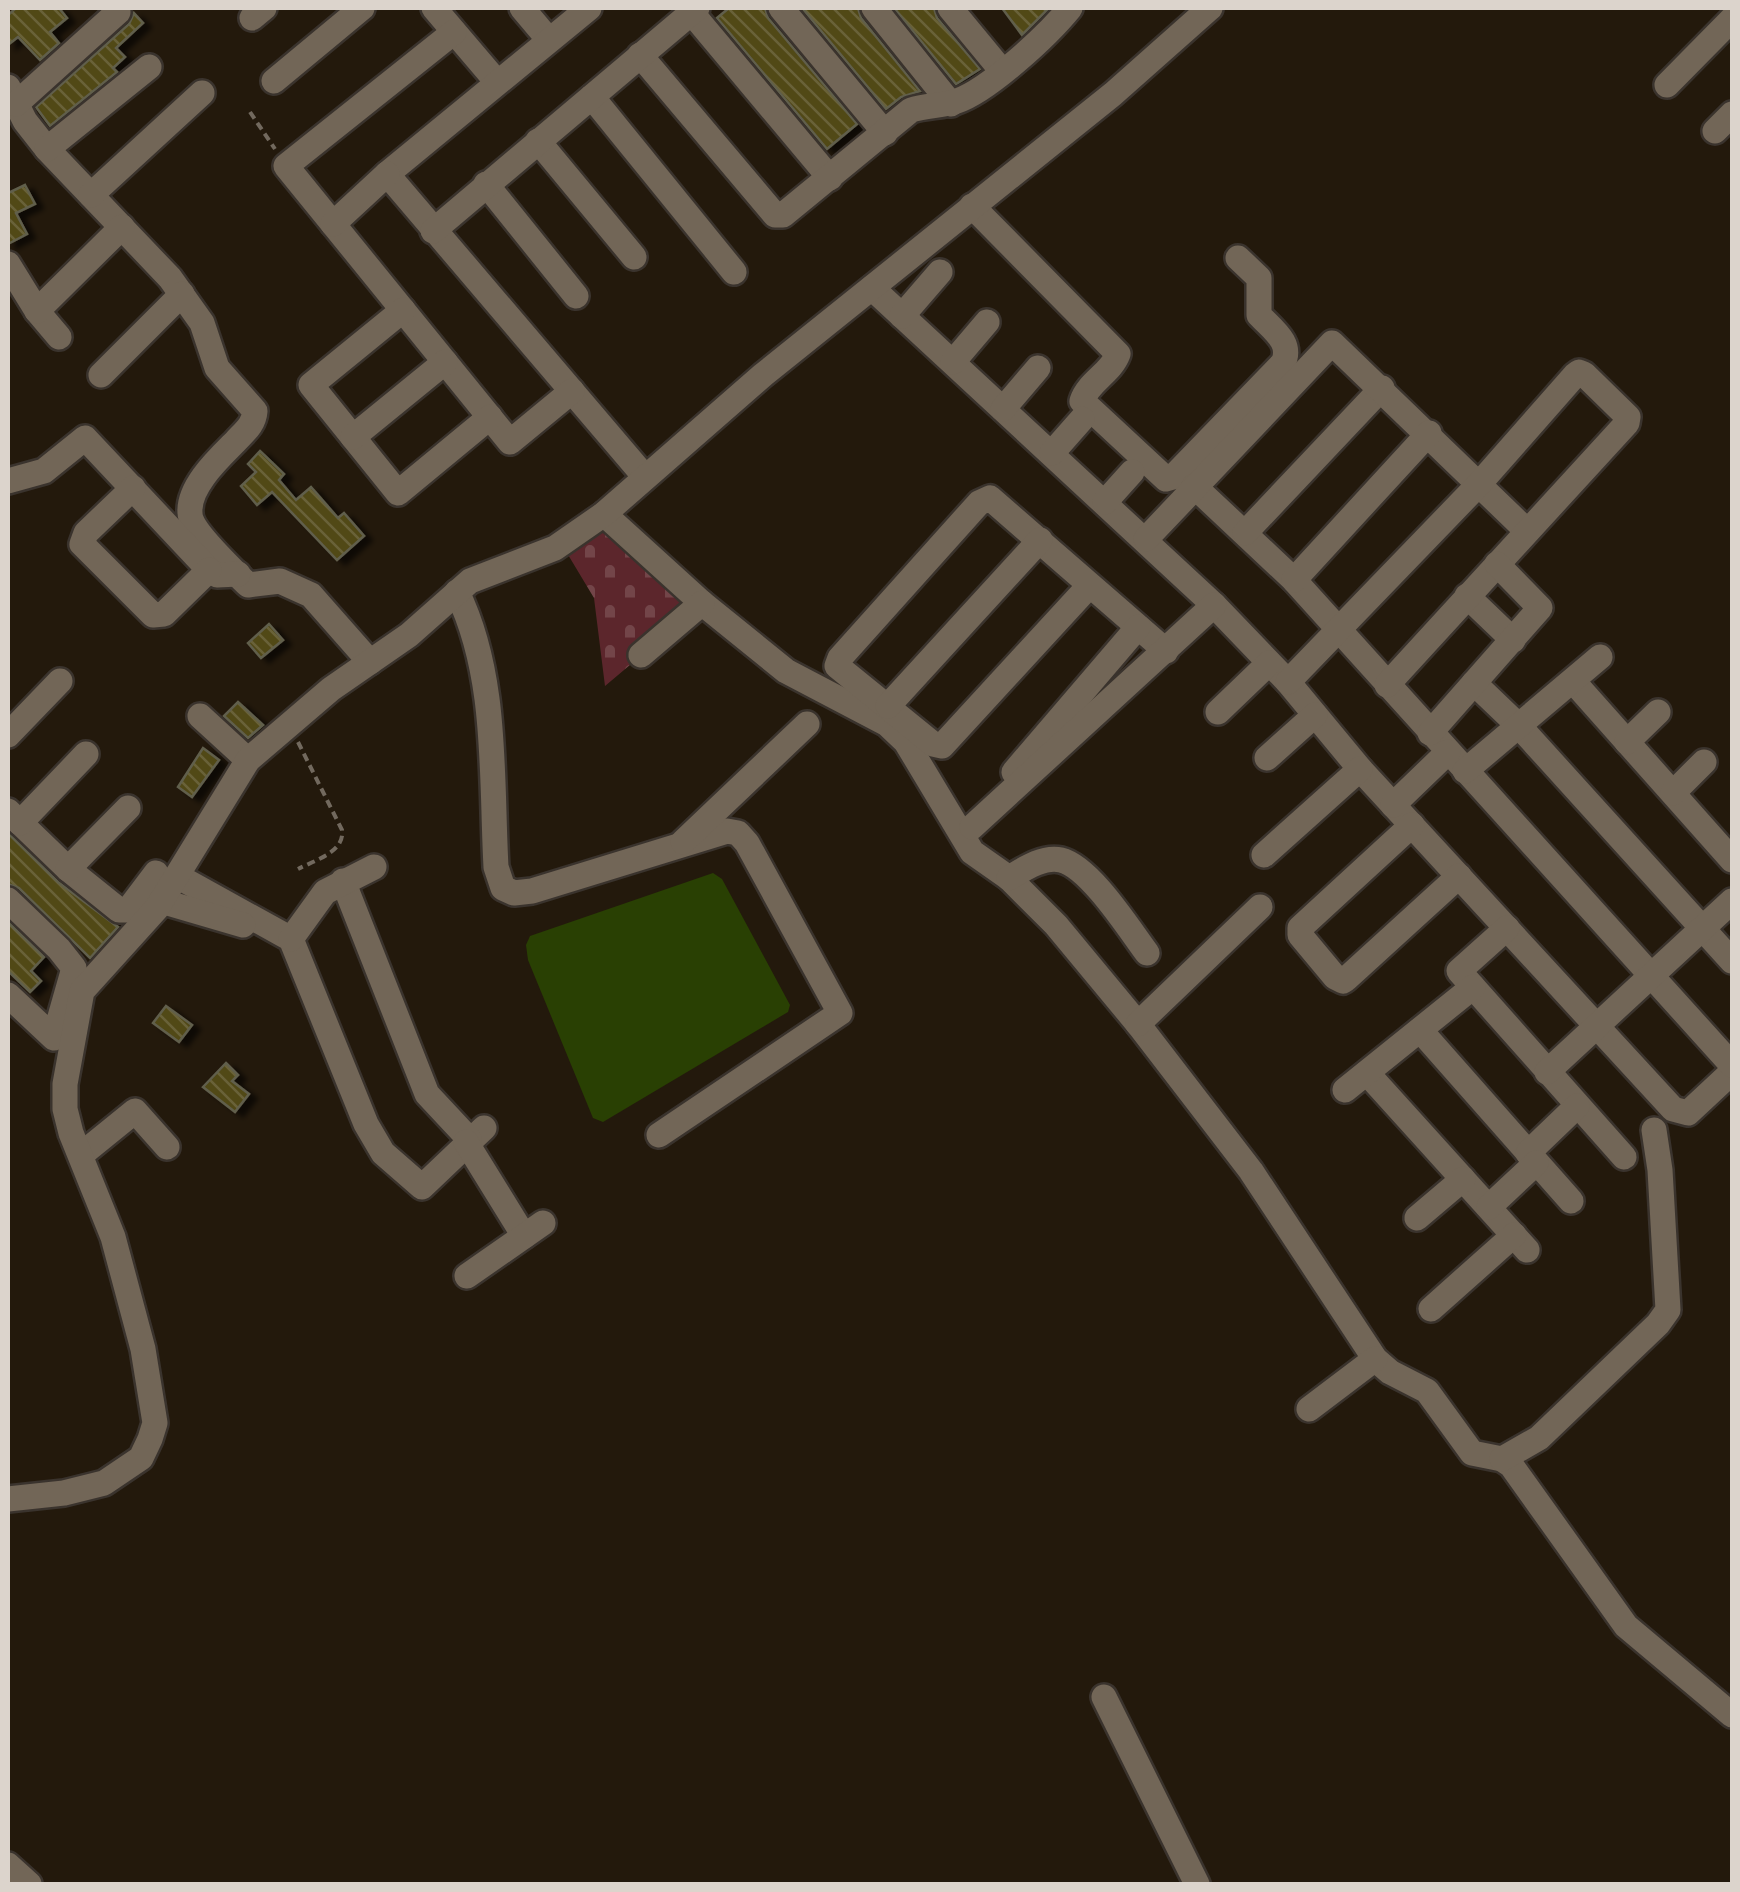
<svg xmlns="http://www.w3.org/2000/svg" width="1740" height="1892" font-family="'PT Serif',serif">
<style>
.cemetery{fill:url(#cemetery-stones)}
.water{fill:#294003}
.building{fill:url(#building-back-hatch);stroke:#615e4c;stroke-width:2.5;filter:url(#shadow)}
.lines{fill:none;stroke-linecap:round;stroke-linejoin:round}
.minor-casing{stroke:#3a332d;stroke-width:30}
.path{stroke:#72695e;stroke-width:4;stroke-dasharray:8 5;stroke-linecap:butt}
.minor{stroke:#726657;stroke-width:25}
</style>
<defs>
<pattern id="cemetery-stones" width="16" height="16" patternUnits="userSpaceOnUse" patternTransform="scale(2.5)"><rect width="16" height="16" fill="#5c262c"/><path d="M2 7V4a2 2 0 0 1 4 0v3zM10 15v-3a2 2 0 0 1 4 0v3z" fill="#734549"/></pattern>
<pattern id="building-back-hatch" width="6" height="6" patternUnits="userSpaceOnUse" patternTransform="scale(2.5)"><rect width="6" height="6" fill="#514917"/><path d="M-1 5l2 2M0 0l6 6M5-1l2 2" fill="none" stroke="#696238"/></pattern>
<filter id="shadow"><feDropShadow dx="8" dy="4.5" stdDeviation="2.5" flood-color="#0009"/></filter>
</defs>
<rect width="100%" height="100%" fill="#23190c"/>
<!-- cemetery -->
<path class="cemetery" d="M608,513L706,601L605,686L594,598L564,548Z"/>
<!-- water -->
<path class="water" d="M713,873L722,879L790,1005L788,1012L603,1122L593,1118L528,960L526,945L530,936Z"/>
<!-- building -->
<g class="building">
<path d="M16,8H59L67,18L50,32L59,43L40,60L18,37L8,45V15Z"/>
<path d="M729,8H765L768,18L857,124L827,149L717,18Z"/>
<path d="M802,8H858L861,18L920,91L901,97L886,109Z"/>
<path d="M894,8H934L937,18L980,69L956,84Z"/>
<path d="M1002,8H1049L1022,35Z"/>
<path d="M134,13L143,23L116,48L125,57L113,68L117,72L50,126L36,107L129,24Z"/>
<path d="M25,185L35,204L16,213L27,234L8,244V193Z"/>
<path d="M260,451L284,474L279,480L296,500L311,487L338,518L344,513L364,536L337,560L272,492L257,505L241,486L256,472L248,464Z"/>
<path d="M269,624L283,640L261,658L248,643Z"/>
<path d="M238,702L263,725L248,738L224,716Z"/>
<path d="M203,748L219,760L192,797L178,787Z"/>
<path d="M8,833L58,882L118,927L90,958L19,888L8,884Z"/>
<path d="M8,922L44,957L31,971L41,981L30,992L8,971Z"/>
<path d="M166,1006L192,1025L179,1042L153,1023Z"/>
<path d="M226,1063L238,1075L232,1081L249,1094L235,1112L203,1087Z"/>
</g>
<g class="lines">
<defs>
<g id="minor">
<path d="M434,8L497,82"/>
<path d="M522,8L549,40"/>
<path d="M589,8L387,174L645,477"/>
<path d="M781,8L885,133"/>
<path d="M874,8L951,104"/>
<path d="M950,8L1002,71"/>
<path d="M691,12L830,178"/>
<path d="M252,18L264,8"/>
<path d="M454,32L286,166L510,442L572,391"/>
<path d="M640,55L775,215H783L911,110C926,105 943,106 957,101C989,90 1048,35 1070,8"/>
<path d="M274,81L362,8"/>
<path d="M1667,85L1732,19"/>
<path d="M8,87L25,121L47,149L170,278L202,323L217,368L255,411C254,425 244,432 235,442C218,459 188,487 190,513C190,530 235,572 248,585L280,581L311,595L370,662"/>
<path d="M592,97L734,272"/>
<path d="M16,104L118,12"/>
<path d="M1715,131L1732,114"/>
<path d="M538,141L634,257"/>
<path d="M47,149L149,67"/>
<path d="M486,184L576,296"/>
<path d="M91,195L202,93"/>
<path d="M972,206L1118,354C1111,373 1088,382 1082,401L1166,479L1173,477L1283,363C1293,343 1273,330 1259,315V278L1238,258"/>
<path d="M333,224L387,174"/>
<path d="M433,231L697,8"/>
<path d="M8,264L37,311L59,337"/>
<path d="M872,288L1214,605L1288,682L1360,769L1673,1109L1688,1113L1732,1072"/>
<path d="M403,310L311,385L398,493L490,417"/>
<path d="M37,311L122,227"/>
<path d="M902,316L940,272"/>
<path d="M953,362L987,322"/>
<path d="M101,375L182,294"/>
<path d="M1003,409L1038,368"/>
<path d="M353,437L445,362"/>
<path d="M1052,453L1082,419"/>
<path d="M8,481L44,471L85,438L209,570L217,575L238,574"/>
<path d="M1194,486L1294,580L1732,1065"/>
<path d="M133,488L86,533L82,544L153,615L164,614L209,570"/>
<path d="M1105,502L1132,472"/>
<path d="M604,514L702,603L786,671L887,724L906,742L972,852L1009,878L1056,925L1138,1024L1251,1171L1375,1359L1390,1372L1427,1391L1472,1453L1502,1459L1511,1465L1626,1626L1732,1715"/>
<path d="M1245,533L1382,388"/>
<path d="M1146,539L1332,343L1527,531"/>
<path d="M1294,580L1429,433"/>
<path d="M1090,585L942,746L933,744L837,666L840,658L979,503L990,498L1166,651"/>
<path d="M457,592C498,676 491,776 496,867L503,888L514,893L532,891L727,831L738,833L747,843L840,1013L659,1135"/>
<path d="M1467,596L1513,640"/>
<path d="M641,655L702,603"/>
<path d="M1573,681L1732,860"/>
<path d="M1288,682L1480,483L1575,375L1579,372L1584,374L1628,417L1627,423L1387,685"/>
<path d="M1474,683L1519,726L1732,961"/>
<path d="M888,706L1040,540"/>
<path d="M1218,712L1269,663"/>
<path d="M200,716L248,760"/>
<path d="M1430,733L1540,608L1497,564"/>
<path d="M8,735L60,681"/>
<path d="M1627,742L1658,712"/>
<path d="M1267,758L1315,715"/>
<path d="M1465,771L1600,657"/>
<path d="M1014,772L1138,627"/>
<path d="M1673,793L1704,762"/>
<path d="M1393,805L1448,752"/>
<path d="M8,811L68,869L119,910H128L156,873"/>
<path d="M20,823L86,754"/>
<path d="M1412,825L1300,928V935L1335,977L1343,981L1346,979L1459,876"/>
<path d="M972,827L1214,605"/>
<path d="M683,842L807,724"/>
<path d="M1264,855L1360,769"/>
<path d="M68,869L128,808"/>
<path d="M177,876L291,939L366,1124L383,1153L422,1187L484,1128"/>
<path d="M1009,878C1024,869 1043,856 1061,860C1090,867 1129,929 1147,953"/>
<path d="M343,881L427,1094L469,1139"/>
<path d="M8,900L59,949L74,968L54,1038L8,995"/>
<path d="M161,901L243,925"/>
<path d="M1507,928L1459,971L1624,1157"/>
<path d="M291,939L325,892L374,867"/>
<path d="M1138,1024L1260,907"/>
<path d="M1420,1030L1571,1201"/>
<path d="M1547,1072L1732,901"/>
<path d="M1367,1073L1527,1250"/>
<path d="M1345,1090L1473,987"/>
<path d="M466,1142L524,1236"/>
<path d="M1528,1153L1577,1106"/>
<path d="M82,1154L135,1111L167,1147"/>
<path d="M1489,1207L1536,1163"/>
<path d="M1417,1218L1463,1179"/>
<path d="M467,1276L543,1223"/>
<path d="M1431,1309L1514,1235"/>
<path d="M1309,1409L1375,1359"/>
<path d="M1502,1459L1539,1438L1658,1324L1668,1310L1660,1170L1654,1130"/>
<path d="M8,1499L64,1493L104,1483L141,1458L150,1439L155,1423L143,1349L113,1237L71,1133L65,1109V1084L82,991L157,908L248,760L331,689L409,635L470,581L555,548L604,514L763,375L1113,94L1210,8"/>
<path d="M1104,1697L1197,1884"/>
<path d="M8,1865L29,1884"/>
</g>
</defs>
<!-- minor casing -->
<use href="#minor" class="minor-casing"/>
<!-- path -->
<g class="path">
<path d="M250,112L275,149"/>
<path d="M298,742L342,830C345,852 315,860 298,869"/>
</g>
<!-- minor -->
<use href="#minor" class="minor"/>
</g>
<!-- border -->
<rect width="1740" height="1892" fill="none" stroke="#dcd4cc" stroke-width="20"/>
</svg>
